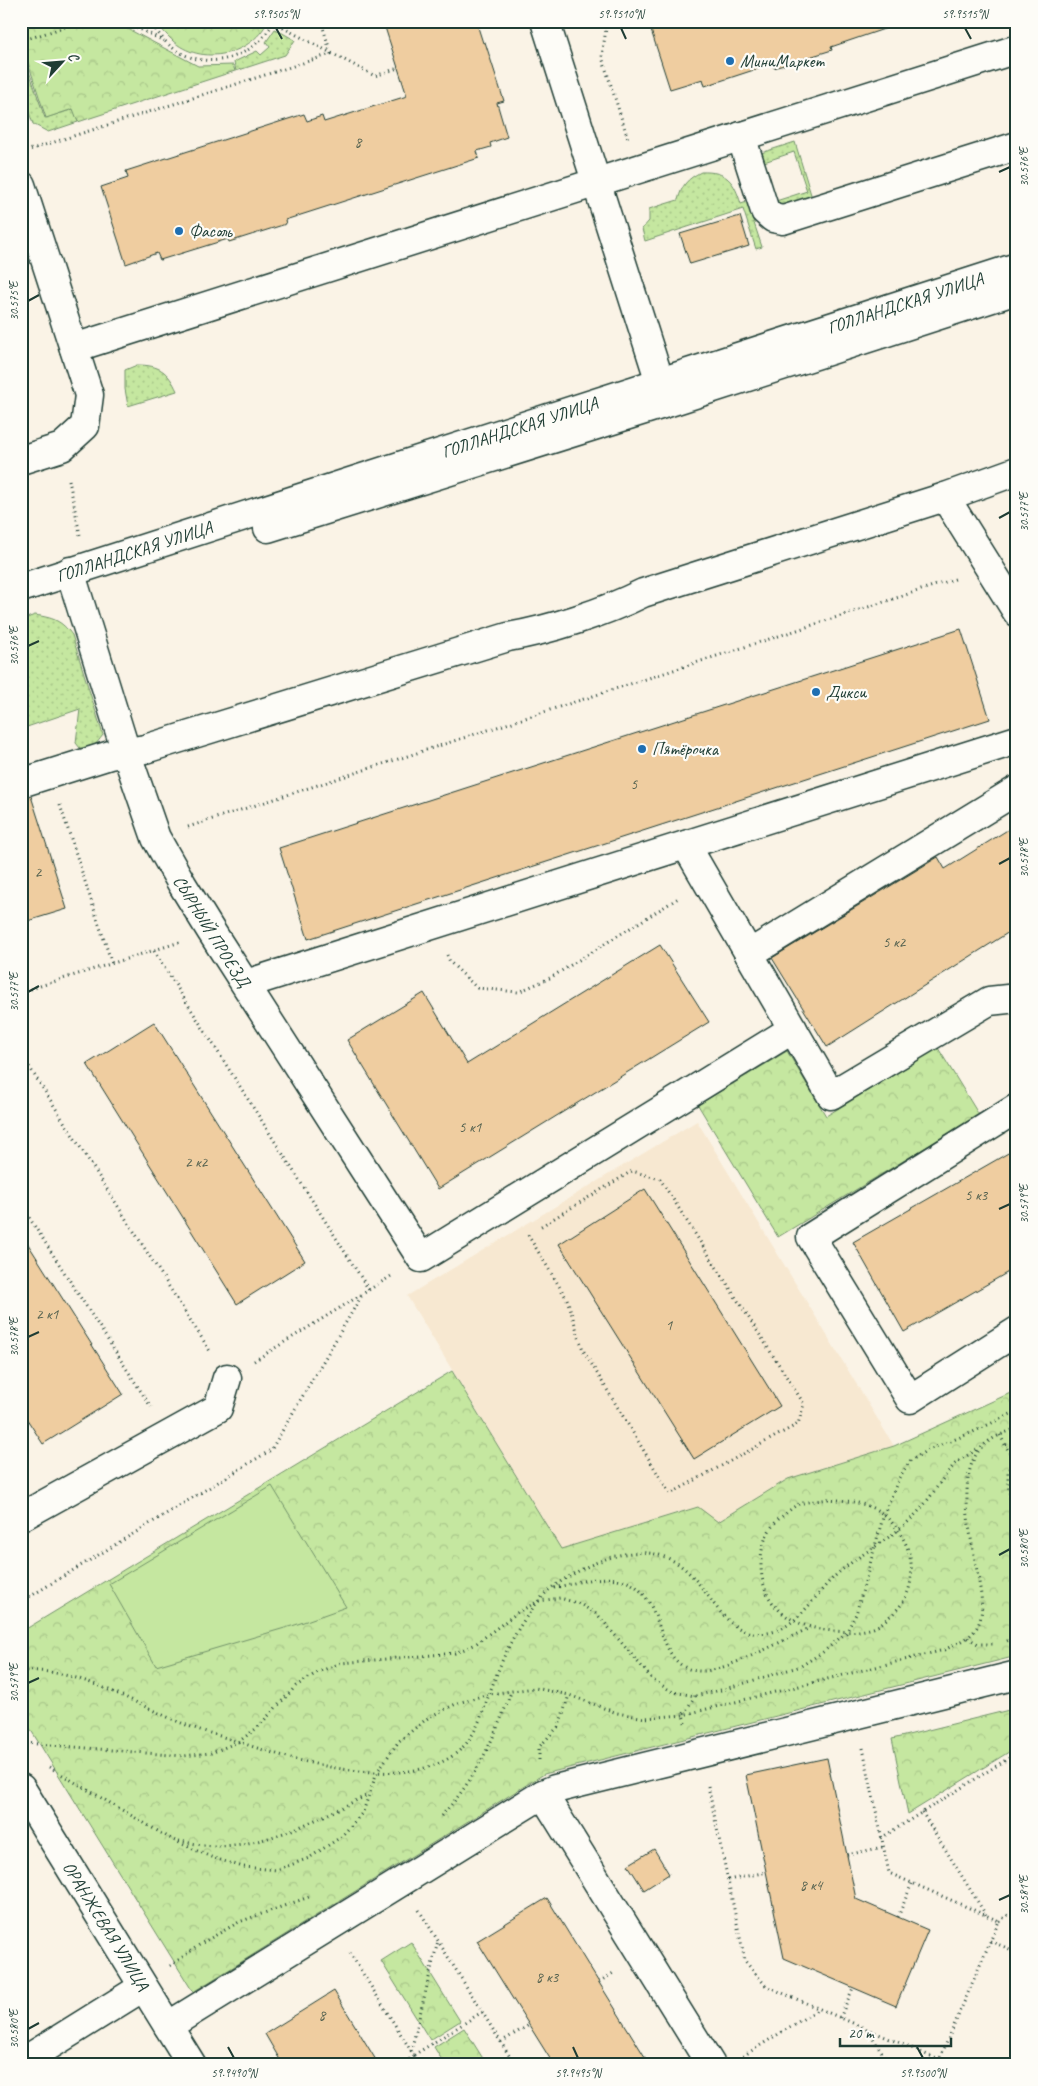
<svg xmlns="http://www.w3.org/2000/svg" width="1038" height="2086" font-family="Caveat,sans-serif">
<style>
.built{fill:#f7e8d1}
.grass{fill:url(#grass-dots);stroke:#72926a}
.park{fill:url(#park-crowns);stroke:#72926a}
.garden{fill:#c5e7a0;stroke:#72926a}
.building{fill:#efcda0;stroke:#1f3d34}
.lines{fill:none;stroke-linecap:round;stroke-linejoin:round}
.minor-casing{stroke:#1f3d34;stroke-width:31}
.path{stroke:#1f3d34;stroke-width:3;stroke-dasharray:1 4;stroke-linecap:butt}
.minor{stroke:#fdfcf7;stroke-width:28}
.ticks{fill:none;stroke:#1f3d34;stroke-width:2}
.poi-dot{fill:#1f6fb2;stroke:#fdfcf7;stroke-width:2}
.labels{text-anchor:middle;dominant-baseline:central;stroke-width:4.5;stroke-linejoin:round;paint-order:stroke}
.number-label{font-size:15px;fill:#53614f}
.poi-label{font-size:18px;fill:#1f3d34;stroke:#fdfcf7;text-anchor:start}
.street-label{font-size:18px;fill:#1f3d34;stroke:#fdfcf7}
.neatline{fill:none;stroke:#1f3d34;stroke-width:2}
.ticks-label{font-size:12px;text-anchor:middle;fill:#1f3d34}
</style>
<defs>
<pattern id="grass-dots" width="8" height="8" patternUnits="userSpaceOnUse" patternTransform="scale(1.25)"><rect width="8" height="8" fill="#c5e7a0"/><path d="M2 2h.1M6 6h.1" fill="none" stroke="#a9c78a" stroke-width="1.8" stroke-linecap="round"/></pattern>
<pattern id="park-crowns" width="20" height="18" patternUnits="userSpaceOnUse" patternTransform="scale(1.25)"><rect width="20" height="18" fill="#c5e7a0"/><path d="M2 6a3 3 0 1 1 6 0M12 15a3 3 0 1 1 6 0" fill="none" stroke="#a9c78a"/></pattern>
</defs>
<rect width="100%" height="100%" fill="#faf3e6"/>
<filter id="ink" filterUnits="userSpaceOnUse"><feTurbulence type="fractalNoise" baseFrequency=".02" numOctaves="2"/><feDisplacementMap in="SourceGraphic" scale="10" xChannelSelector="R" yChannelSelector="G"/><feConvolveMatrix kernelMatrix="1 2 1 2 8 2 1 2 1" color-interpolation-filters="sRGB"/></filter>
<g filter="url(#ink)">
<!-- built -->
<path class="built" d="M697,1121L894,1446L788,1479L718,1522L697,1507L561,1549L407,1296Z"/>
<!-- grass -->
<g class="grass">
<path d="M275,29L295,40L285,55L236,71L234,62L257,51L261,55L270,47L266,42Z"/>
<path d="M21,48L45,118L74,109L78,122L48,132L33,124L21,89Z"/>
<path d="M795,142L812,198L779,209L776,201L807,191L794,152L764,162L761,153Z"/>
<path d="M701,172C727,171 734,181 741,204L747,202L762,247L756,249L743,209L645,241L642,229L649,221V209L678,200C682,185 687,179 701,172Z"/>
<path d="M137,365C159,365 168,371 177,391L128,406L125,389V370Z"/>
<path d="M35,615C53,618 61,620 72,635L103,735C96,744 92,751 80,748L76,743L80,709L21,729V620Z"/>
</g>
<!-- park -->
<g class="park">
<path d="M21,21H113L198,66L233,65L235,71L78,122L73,109L46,118L21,41Z"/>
<path d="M157,21H268C250,58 196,67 169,37C164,32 159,27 157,21Z"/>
<path d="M938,1048L979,1115L778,1237L698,1105L787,1051L826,1116Z"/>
<path d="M452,1371L561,1549L698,1507L718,1522L788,1479L894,1446L1017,1390V1656L544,1774L193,1992L21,1714V1632Z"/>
<path d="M1017,1708V1747L908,1814L892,1739Z"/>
<path d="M411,1942L460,2021L430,2040L381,1961Z"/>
<path d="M464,2028L487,2065H445L434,2047Z"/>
</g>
<!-- garden -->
<path class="garden" d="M272,1486L346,1607L295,1625L156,1666L109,1584Z"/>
<!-- building -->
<g class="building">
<path d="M383,21H476L483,43L485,42L504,101L497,103L507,137L490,143L491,147L477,151L479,158L285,220L286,224L229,242L228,239L160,260L157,253L126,264L101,187L128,178L126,171L304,114L307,121L322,116L324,122L407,96Z"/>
<path d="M648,21H889L890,27L831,47L832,50L774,68L772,64L705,86L703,79L670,89Z"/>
<path d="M740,216L749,246L690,264L680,234Z"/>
<path d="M961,629L990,719L308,939L279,848Z"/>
<path d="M31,796L67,909L21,923V798Z"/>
<path d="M1017,824V927L827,1047L772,958L938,857L945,869Z"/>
<path d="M660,945L709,1022L438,1189L347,1040L424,993L467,1064Z"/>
<path d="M154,1022L305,1261L237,1304L87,1064Z"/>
<path d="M1017,1148V1267L904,1332L853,1242Z"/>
<path d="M645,1189L780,1406L694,1459L559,1244Z"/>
<path d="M21,1233L123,1394L43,1444L21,1410Z"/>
<path d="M827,1758L856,1899L928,1930L896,2006L784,1958L746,1775Z"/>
<path d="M654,1849L669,1874L644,1890L628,1865Z"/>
<path d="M547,1898L585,1960L650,2065H554L529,2025L477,1941Z"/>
<path d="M334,1991L379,2065H283L265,2034Z"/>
</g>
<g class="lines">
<defs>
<g id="minor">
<path d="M545,21L666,401"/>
<path d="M741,136L765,211L773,218L783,220L1017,146"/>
<path d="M21,185L89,395L85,426L62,447L21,460"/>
<path d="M74,348L1017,49"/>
<path d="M945,497L1017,612"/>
<path d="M268,528L667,403L1017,290"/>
<path id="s1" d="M70,571L126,752L156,838L182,884L211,931L421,1258L793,1029"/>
<path id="s2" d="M21,588L1017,267"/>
<path d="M21,783L110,755L145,749L508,637C550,630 605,612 643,593L945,497L1017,471"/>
<path d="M686,845L831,1095L989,1001L1017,998"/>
<path d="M749,954L1017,790"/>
<path d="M246,984L1017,740"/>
<path d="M1017,1108L811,1237L910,1399L1017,1331"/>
<path d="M21,1517L218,1408L227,1378"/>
<path id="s3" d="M21,1788L192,2065"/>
<path d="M543,1794L711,2065"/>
<path d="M168,2026L543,1794L555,1789L1017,1675"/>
<path d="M21,2063L143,1987"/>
</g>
</defs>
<!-- minor casing -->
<use href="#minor" class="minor-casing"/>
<!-- path -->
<g class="path">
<path d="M123,21L164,41"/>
<path d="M151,21C154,29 159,34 164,40C197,75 253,63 274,21"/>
<path d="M607,21L602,57L628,139"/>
<path d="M274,23L375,76L398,68"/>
<path d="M21,41L84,21"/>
<path d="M26,151L331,54L321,21"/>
<path d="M69,480L80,535"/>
<path d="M60,805L112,964"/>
<path d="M188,827L958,578"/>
<path d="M154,951L369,1290"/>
<path d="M447,955L450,962L477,988L518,992L550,978L680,897"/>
<path d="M21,992L180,942"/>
<path d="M21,1054L210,1351"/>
<path d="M21,1205L151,1407"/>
<path d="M528,1235L567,1299L583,1350L670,1494L798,1424L804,1404L660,1179L632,1171L538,1228"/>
<path d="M254,1361L393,1275"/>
<path d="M1000,1435L1017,1467"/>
<path d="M1006,1445L1017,1443"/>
<path d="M1017,1461L1008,1471V1483L1017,1545"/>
<path d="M828,1499C848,1501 869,1502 885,1516C916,1542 923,1591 889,1617C884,1621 879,1626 873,1628C857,1633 841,1632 825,1630C785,1624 760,1602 761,1561C761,1545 768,1528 780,1518C786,1514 792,1507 799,1504C808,1501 819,1501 828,1499Z"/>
<path d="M554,1588C575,1583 596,1576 617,1579C672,1588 648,1673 704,1671C729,1670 785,1639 810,1628"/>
<path d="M21,1602L271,1450L362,1295"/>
<path d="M968,1638L978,1644H993"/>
<path d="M1007,1641L1017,1636"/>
<path d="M21,1671C76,1667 129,1701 179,1722C195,1729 213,1734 230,1739C277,1755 325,1770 375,1772C406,1774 443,1769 464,1746C478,1731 483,1710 490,1692C501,1662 511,1637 530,1612C537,1603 544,1593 554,1586C591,1561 646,1534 686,1570C713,1594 727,1643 772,1632C799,1625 814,1596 834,1577C858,1554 891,1540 914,1516C930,1500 940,1480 955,1464C962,1458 972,1453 980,1448"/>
<path d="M685,1723L683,1715L695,1696"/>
<path d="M26,1743L183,1756L211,1753L238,1742L257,1728L296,1686L318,1672L341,1663L455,1653L474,1645L518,1612L539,1601L560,1598L580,1604L598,1615L653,1680L673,1692L695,1696L725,1689L801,1666L823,1652L846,1633L856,1614L884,1514L899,1478L910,1461L926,1451L973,1432L1017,1411"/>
<path d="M863,1748L889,1873L999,1921L937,2065"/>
<path d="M539,1760V1747L559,1726L569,1695"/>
<path d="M49,1767L173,1840L211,1857L243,1867L277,1870L309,1858L341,1837L363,1812L377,1772L399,1741L429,1717L458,1703L489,1694L535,1688L569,1695L617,1713L645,1718L683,1715L944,1650C958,1643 973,1638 979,1623C984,1611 981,1594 979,1582C973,1545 953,1474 983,1446C992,1437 1005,1433 1017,1428"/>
<path d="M708,1786L745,1961L766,1986L951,2065"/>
<path d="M922,1812L986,1915"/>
<path d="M441,1816C475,1781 495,1737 511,1692"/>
<path d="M881,1838L1017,1753"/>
<path d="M179,1841C191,1843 204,1846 217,1846C271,1846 320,1817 368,1795"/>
<path d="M847,1855L883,1847"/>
<path d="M728,1880L767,1872"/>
<path d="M21,1910L26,1907"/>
<path d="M419,1910L515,2065"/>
<path d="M898,1917L912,1883"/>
<path d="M999,1921L1017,1909"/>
<path d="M990,1941L1017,1952"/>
<path d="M350,1953L420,2065"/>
<path d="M170,1966L202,1943L239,1922L309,1897"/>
<path d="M599,1982L615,1972"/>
<path d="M840,2018L853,1988"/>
<path d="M868,2030L890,2065"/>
<path d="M501,2042L529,2025"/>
<path d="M411,2051L438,1941"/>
<path d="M414,2055L482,2012"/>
<path d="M743,2056L819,2009"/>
<path d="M401,2065L414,2056"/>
</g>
<!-- minor -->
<use href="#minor" class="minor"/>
</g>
</g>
<!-- ticks -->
<path class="ticks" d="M276,28L282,39M621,28L626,39M965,28L971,39M999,172L1010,167M28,301L39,295M999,518L1010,512M28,646L39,641M999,864L1010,858M28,992L39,986M999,1209L1010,1204M28,1337L39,1332M999,1555L1010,1549M28,1683L39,1678M999,1900L1010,1895M28,2029L39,2023M228,2047L234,2058M573,2047L578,2058M917,2047L923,2058"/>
<!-- markers -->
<g class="poi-dot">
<circle cx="730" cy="61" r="5"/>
<circle cx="179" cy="231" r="5"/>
<circle cx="816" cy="692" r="5"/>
<circle cx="642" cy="749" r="5"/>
</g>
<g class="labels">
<!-- number labels -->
<g class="number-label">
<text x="358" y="142">8</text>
<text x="634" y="784">5</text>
<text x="38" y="872">2</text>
<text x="894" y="942">5 к2</text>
<text x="470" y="1127">5 к1</text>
<text x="196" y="1162">2 к2</text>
<text x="976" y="1195">5 к3</text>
<text x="47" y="1314">2 к1</text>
<text x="669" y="1325">1</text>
<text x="811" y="1885">8 к4</text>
<text x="547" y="1977">8 к3</text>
<text x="322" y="2015">8</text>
</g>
<!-- poi labels -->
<g class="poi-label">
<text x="740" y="61">МиниМаркет</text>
<text x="189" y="231">Фасоль</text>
<text x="826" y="692">Дикси</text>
<text x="652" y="749">Пятёрочка</text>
</g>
<!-- street labels -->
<g class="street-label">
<text stroke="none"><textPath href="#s2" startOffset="929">ГОЛЛАНДСКАЯ УЛИЦА</textPath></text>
<text stroke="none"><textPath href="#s2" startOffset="524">ГОЛЛАНДСКАЯ УЛИЦА</textPath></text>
<text stroke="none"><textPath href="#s2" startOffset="119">ГОЛЛАНДСКАЯ УЛИЦА</textPath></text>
<text stroke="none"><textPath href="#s1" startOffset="389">СЫРНЫЙ ПРОЕЗД</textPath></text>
<text stroke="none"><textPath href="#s3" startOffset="162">ОРАНЖЕВАЯ УЛИЦА</textPath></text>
</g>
</g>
<!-- margin -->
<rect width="1038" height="2086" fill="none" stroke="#fdfcf7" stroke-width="55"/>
<!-- north arrow -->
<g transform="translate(62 62) rotate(64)" stroke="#fdfcf7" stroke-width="4" paint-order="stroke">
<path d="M0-4L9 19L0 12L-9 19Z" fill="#1f3d34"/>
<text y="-8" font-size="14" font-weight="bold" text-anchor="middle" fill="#1f3d34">С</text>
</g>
<!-- scale -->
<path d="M840 2038v8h111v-8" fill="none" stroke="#1f3d34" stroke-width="2.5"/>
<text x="848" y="2038" font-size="15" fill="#1f3d34" stroke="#fdfcf7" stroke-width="4" paint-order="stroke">20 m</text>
<rect x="28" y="28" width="982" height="2030" class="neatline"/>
<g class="ticks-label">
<text x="276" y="18">59.9505°N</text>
<text x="621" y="18">59.9510°N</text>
<text x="965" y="18">59.9515°N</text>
<text transform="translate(1024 167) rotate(-90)" y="4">30.576°E</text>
<text transform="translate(14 301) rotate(-90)" y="4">30.575°E</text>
<text transform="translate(1024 512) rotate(-90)" y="4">30.577°E</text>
<text transform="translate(14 646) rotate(-90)" y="4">30.576°E</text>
<text transform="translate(1024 858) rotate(-90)" y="4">30.578°E</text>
<text transform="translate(14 992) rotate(-90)" y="4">30.577°E</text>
<text transform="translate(1024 1204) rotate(-90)" y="4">30.579°E</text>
<text transform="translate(14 1337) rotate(-90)" y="4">30.578°E</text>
<text transform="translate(1024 1549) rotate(-90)" y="4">30.580°E</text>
<text transform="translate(14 1683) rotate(-90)" y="4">30.579°E</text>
<text transform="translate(1024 1895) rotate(-90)" y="4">30.581°E</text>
<text transform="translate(14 2029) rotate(-90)" y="4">30.580°E</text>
<text x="234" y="2077">59.9490°N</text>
<text x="578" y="2077">59.9495°N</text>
<text x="923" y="2077">59.9500°N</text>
</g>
</svg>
